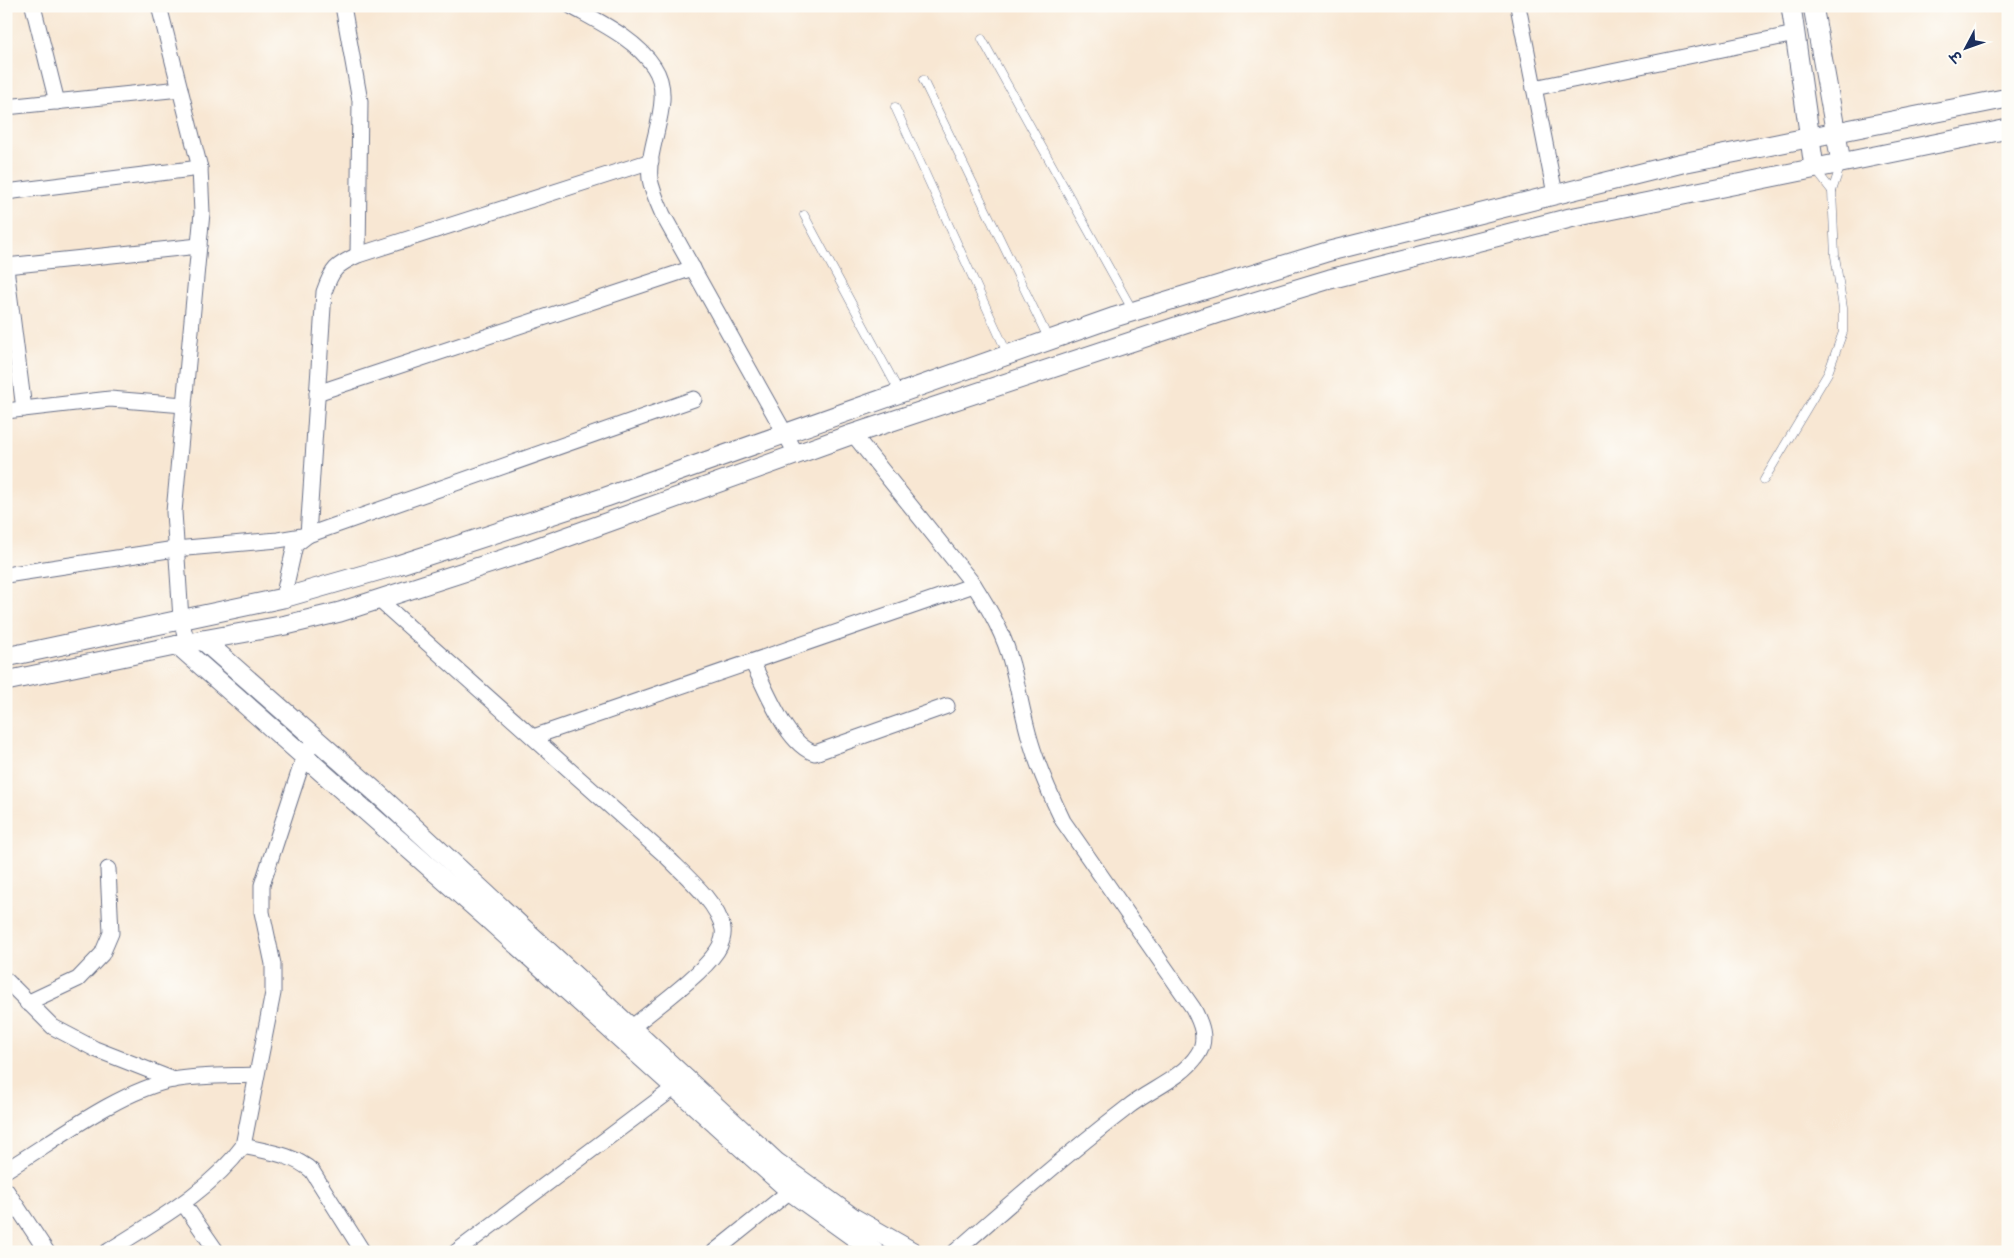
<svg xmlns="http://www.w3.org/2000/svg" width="2014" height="1258" font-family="Mali,'Playpen Sans Deva',sans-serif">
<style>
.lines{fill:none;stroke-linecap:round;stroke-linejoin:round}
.service-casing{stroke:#686f87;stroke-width:9}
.minor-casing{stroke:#686f87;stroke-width:17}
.tertiary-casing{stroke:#686f87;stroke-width:21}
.service{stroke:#fff;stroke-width:8}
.minor{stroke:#fff;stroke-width:15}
.tertiary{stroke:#fff;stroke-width:19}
</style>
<rect width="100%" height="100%" fill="#fdfcf7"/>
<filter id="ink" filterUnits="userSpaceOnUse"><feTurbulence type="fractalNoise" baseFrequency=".02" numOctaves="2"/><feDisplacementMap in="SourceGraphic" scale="10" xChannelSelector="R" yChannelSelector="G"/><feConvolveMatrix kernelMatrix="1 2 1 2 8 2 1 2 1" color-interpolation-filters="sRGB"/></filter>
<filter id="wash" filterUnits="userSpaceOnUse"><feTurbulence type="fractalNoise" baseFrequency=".0096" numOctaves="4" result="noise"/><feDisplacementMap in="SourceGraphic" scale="20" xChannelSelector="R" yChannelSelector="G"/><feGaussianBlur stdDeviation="1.12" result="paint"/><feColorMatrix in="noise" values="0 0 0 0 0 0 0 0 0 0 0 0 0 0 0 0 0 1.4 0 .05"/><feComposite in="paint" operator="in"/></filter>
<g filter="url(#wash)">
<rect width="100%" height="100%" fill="#f8e7d3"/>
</g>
<g filter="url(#ink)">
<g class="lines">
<defs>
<g id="service">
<path d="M982,39L1133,311"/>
<path d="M923,80L1049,340"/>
<path d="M895,107L1008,355"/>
<path d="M1815,169L1832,191L1841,164"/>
<path d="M804,215L900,393"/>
<path d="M1764,480L1828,373L1843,332V308L1835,256L1832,191"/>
</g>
<g id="minor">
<path d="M33,6L57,102"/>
<path d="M159,6L200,168L202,213L174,512L181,619L187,643"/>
<path d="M343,6L360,101L358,255"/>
<path d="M571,6C599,22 636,39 654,67C676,100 646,143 650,179C652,191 658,203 663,215L797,455"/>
<path d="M1518,6L1555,194"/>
<path d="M1534,88L1795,34"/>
<path d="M6,107L180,89"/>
<path d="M6,192L200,168"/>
<path d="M6,266L199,246"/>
<path d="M6,268L24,409"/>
<path d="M317,393L693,268"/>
<path d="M6,411L110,399L184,405"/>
<path d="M853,434L974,585C990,610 1005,636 1012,665C1019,691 1023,717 1031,743C1039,770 1051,796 1063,821L1193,1008C1201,1023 1208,1039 1198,1054C1183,1078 1149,1090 1128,1107C1068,1153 1012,1202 955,1252"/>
<path d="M6,575L175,549L278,540L308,535L694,399"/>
<path d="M283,598L295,545L308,535L324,292C332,269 336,265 358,255L651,161"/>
<path d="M378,599L667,857C686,876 718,903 723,929C724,936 721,945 717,951C701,975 655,1008 631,1028"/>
<path d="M752,662C766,688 786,745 815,753L947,706"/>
<path d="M533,737L974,585"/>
<path d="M6,980L53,1027L95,1049L174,1080"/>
<path d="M27,1003L78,979L102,954L111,933L108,869"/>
<path d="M243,1146C268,1152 293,1154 312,1171L363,1252"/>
<path d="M6,1170C54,1141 119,1091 173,1080C199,1075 229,1076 256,1075"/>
<path d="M6,1190L47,1252"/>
<path d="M183,1203L217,1252"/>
<path d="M107,1252C155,1221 209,1192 243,1146L273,993V964L262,912V885L304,757L315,739"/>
<path d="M456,1252L674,1088"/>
<path d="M714,1252L790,1191"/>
</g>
<g id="tertiary">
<path d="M1791,6L1814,167"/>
<path d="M1813,6L1841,162"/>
<path d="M203,640L377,793L776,1162L852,1217L913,1252"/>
<path d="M178,645L487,918L790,1191L875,1252"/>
<path d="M6,657L283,598L398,565L606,497L1115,317L1330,251L1682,163L2008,98"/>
<path d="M6,681L203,640L286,625L340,612L525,552L853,434L1218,313L1330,279L1570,218L2008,129"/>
</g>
</defs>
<!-- service casing -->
<use href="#service" class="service-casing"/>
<!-- minor casing -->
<use href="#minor" class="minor-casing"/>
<!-- tertiary casing -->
<use href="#tertiary" class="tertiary-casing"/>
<!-- service -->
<use href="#service" class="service"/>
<!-- minor -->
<use href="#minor" class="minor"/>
<!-- tertiary -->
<use href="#tertiary" class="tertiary"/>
</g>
</g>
<!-- margin -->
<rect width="2014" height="1258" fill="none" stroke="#fdfcf7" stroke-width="25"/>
<!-- north arrow -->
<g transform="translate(1966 48) rotate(229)" stroke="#fdfcf7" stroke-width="4" paint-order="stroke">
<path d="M0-4L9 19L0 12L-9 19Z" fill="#1b2f5e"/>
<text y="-8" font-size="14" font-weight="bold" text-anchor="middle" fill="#1b2f5e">उ</text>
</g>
</svg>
